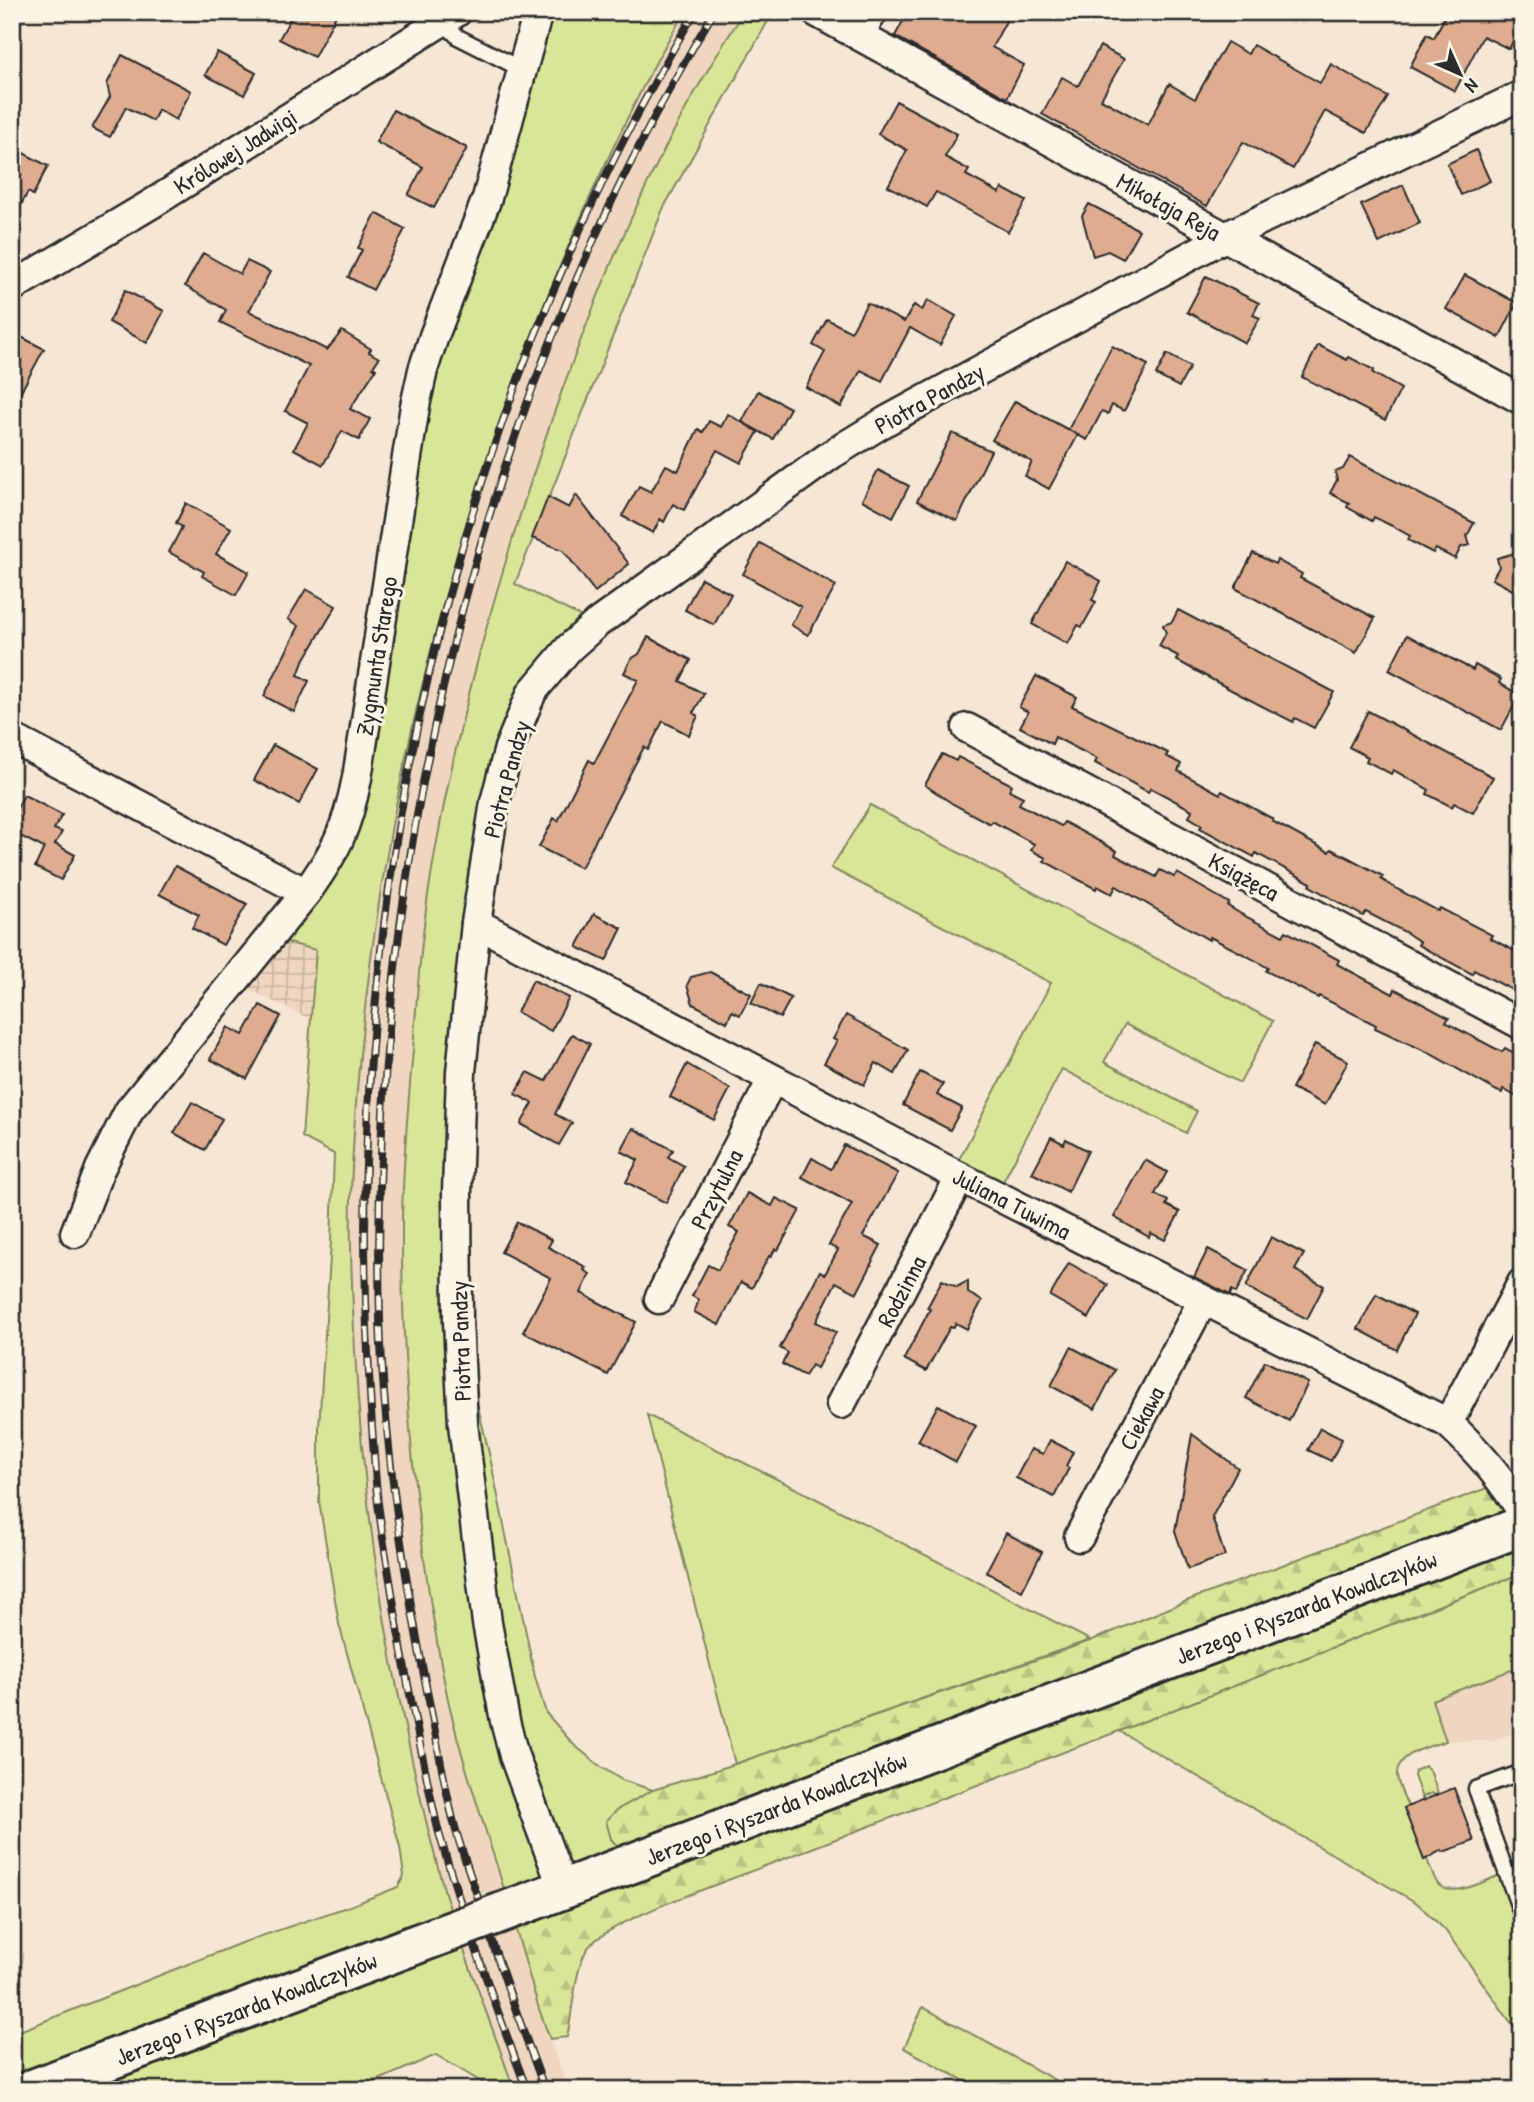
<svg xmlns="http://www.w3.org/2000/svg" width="1534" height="2102" font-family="'Patrick Hand',sans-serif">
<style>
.built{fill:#efd6c0}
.industrial{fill:url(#industrial-grid)}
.green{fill:#d9e698;stroke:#828862;stroke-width:2}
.forest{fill:url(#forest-firs);stroke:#828862;stroke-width:2}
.building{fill:#dead90;stroke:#2b2b2b;stroke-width:2}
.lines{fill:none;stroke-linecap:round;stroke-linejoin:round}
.lane-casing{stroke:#2b2b2b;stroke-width:19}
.street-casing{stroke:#2b2b2b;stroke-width:33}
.secondary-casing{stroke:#2b2b2b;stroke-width:44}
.lane{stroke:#fcf5e5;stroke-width:14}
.street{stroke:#fcf5e5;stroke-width:28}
.secondary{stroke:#fcf5e5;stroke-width:38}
.rail-casing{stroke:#2b2b2b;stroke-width:8}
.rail{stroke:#fcf5e5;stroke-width:5;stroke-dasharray:16;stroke-linecap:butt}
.secondary-bridge-casing{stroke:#2b2b2b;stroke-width:44;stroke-linecap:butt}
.secondary-bridge{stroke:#fcf5e5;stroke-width:38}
.labels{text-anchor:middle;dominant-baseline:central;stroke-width:6;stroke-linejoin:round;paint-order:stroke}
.street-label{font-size:24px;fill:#2b2b2b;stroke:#fcf5e5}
</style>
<defs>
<pattern id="industrial-grid" width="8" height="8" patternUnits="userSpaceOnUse" patternTransform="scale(1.75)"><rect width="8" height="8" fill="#efd6c0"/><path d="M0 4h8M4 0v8" fill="none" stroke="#cdb8a5"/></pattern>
<pattern id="forest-firs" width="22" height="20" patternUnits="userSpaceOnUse" patternTransform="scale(1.75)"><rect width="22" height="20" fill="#d9e698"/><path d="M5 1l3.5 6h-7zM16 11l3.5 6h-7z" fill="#bac583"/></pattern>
</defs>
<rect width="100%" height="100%" fill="#f6e7d4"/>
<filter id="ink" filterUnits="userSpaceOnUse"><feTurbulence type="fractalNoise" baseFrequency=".0143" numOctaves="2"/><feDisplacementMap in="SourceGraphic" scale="14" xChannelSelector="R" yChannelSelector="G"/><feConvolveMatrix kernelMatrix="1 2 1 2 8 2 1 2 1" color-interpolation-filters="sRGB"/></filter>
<g filter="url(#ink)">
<!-- built -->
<g class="built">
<path d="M685,12H744L691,99L624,231L563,387L506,553L471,682L430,884L408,1110L402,1213L404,1352L414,1470L430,1595L445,1684L467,1770L487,1828L539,2009L568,2090H514L450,1907L433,1847L390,1655L370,1534L360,1436L352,1297V1173L360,1052L376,929L409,740L435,628L470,511L549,288L582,211L645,81Z"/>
<path d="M1522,1666V1730L1492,1741H1446L1432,1700Z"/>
</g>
<!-- industrial -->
<path class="industrial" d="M270,938L316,950L311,1020L246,988Z"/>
<!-- green -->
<g class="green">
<path d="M538,12H685C658,55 636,100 614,146C566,245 527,343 492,447C412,680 364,922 352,1168C349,1229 352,1291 355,1352C362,1475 377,1596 403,1717C416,1780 430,1844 449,1906C469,1968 493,2028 514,2090H495L436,2055L356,2090H12V2034L241,1943L350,1906L398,1887L404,1876L400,1847L339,1624L319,1501V1427L331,1242L334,1154L302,1137L316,950L270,938L329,860L415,406Z"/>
<path d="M744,12H773L663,209L515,584L596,624L548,672L484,869L458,1321L491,1462L535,1677L546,1713L573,1744L601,1767L622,1780L653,1790L617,1810L611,1839L632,1863L510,1909C488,1833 459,1758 444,1680C415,1528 401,1372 402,1218C403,1162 408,1105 413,1050C417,994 421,938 430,882C454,732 495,586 544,442C595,292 656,145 744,12Z"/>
<path d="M870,805L1273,1021L1240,1083L1125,1024L1104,1062L1197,1111L1186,1133L1062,1069L996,1195L952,1173L1051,983L831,868Z"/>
<path d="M647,1415L807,1494L1090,1640L735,1764Z"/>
<path d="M1522,1573V1666L1432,1700L1446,1741C1430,1747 1398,1752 1397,1774C1397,1784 1404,1797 1408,1806L1404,1808L1424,1860L1427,1859C1430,1867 1433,1877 1438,1884C1451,1900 1490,1879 1506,1872L1522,1916V2038L1445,1930L1417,1903L1119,1731Z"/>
<path d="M1425,1766L1431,1773L1438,1794L1435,1795L1432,1793L1423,1797V1801L1414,1776L1415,1771Z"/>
<path d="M923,2007L1073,2090H981L904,2048Z"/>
</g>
<!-- forest -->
<g class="forest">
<path d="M1503,1482L1519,1507L618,1847L611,1839L606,1821L617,1810L653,1790L735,1764L1090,1641L1189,1600Z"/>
<path d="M1522,1526V1573L1119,1731L665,1904C645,1913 595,1933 586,1951C574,1973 573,2012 567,2037L550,2039L539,2009L510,1909Z"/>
</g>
<!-- building -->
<g class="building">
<path d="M294,12H338L314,57L279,39Z"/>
<path d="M908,12H1011L992,47L1024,65L1007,98L895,36Z"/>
<path d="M1447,12H1509L1522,18V24L1509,49L1483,36L1455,91L1410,67L1427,34L1434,38Z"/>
<path d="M1227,42L1248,54L1253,45L1320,83L1331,64L1388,97L1366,133L1325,111L1293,169L1243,142L1207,206L1042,114L1062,77L1078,86L1100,46L1124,59L1101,99L1148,125L1169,84L1195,99Z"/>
<path d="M217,52L256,73L244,95L205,75Z"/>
<path d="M122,55L191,91L176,120L158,110L153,121L126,107L110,137L92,128L110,97L107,84Z"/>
<path d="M896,101L957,134L945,157L969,170L966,175L999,193L1002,188L1026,201L1008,232L936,192L927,207L888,186L907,150L878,134Z"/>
<path d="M393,110L467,148L434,208L408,195L423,167L376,142Z"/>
<path d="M12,147L48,166L33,195L28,192L12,221Z"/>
<path d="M1476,150L1490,181L1461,195L1447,164Z"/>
<path d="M1403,185L1420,223L1379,243L1361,205Z"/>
<path d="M1089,204L1139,230L1123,259L1108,251L1093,256L1082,216Z"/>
<path d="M376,213L405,229L373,290L348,277L362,250L358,248Z"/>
<path d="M203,253L240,274L247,261L270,272L249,311L327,350L342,331L371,349L369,352L379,358L373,367L376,369L350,409L370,419L359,440L342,431L323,465L294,449L308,423L285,411L309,366L220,322L226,310L185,286Z"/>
<path d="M1465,275L1517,303L1499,338L1446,309Z"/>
<path d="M1206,276L1259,303L1253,315L1260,318L1245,343L1187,312Z"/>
<path d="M125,290L164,311L147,343L109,322Z"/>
<path d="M928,300L956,316L940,345L910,328L882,381L861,370L841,407L806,387L825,352L813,345L827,319L851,332L867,303L904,322L914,305L922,310Z"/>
<path d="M12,332L44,349L12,408Z"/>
<path d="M1318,345L1347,360L1349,357L1374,370L1373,373L1401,389L1385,420L1302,377Z"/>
<path d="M1112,346L1148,365L1124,411L1112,405L1108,414L1102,411L1087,440L1068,430Z"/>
<path d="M1167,354L1190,367L1179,387L1156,375Z"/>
<path d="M758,391L790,408L773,439L742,422Z"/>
<path d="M1015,401L1078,435L1049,489L1025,476L1032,462L992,440Z"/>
<path d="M728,414L758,432L741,463L717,450L684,510L673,504L664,522L660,519L653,533L622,516L639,486L651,492L666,465L678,471L698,429L703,432L709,421L721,427Z"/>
<path d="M952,433L991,451L957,521L917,501Z"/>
<path d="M1350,457L1474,523L1467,536L1470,545L1461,547L1455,559L1436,549L1433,553L1408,540L1410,536L1392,526L1374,517L1372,521L1347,507L1349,503L1330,493L1337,480L1335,472L1343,469Z"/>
<path d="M878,470L909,486L893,517L862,500Z"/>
<path d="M576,495L629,564L595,592L563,550L532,538L548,497L569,508Z"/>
<path d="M186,503L231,528L216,554L249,572L236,595L202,576L204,572L169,552L182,527L176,523Z"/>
<path d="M760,543L836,586L808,635L791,625L801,607L743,574Z"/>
<path d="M1522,551V595L1492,579L1499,567L1497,558Z"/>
<path d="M1253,553L1275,564L1277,560L1302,574L1300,578L1375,618L1356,653L1235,588Z"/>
<path d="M1065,561L1101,581L1092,600L1096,602L1082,627L1078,625L1068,644L1032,624Z"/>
<path d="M701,578L731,594L714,625L685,610Z"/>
<path d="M306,589L336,606L303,662L298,675L309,681L294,712L264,696L299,626L288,619Z"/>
<path d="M1178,610L1334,692L1314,728L1295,718L1293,722L1237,693L1176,660L1178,656L1159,646L1166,633L1163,625L1172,622Z"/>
<path d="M1407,635L1473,670L1475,665L1501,679L1499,683L1520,695L1501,730L1389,670Z"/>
<path d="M648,637L691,660L680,681L704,694L693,713L698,716L689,735L663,721L648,750L644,747L581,868L539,847L554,818L558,821L589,760L594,763L638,680L624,673L631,659L639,654Z"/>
<path d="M1036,676L1077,697L1072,706L1168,753L1166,756L1181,764L1178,771L1220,794L1222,791L1273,819L1272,821L1329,852L1331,849L1347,857L1383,876L1381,879L1395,888L1438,911L1440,908L1492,935L1490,938L1522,955V995L1474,970L1472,974L1418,945L1420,942L1407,933L1366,912L1363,916L1310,886L1311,883L1256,853L1254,857L1200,828L1202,825L1189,817L1192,810L1151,788L1148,792L1119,776L1095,763L1097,759L1055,737L1052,744L1020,727L1028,712L1019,707Z"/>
<path d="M1368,711L1493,777L1473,813L1454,803L1452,807L1427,794L1429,790L1393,770L1391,774L1378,767L1366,761L1368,757L1349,747Z"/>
<path d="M273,745L318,769L299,804L254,780Z"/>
<path d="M942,754L956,761L958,757L1012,785L1009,790L1023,797L1019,804L1061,826L1064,822L1117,851L1115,855L1156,877L1160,870L1174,877L1177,873L1229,903L1228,906L1241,914L1283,936L1286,931L1339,960L1337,964L1393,994L1395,989L1449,1018L1446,1022L1460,1030L1502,1052L1505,1048L1522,1057V1100L1503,1089L1502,1093L1497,1091L1429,1053L1375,1028L1376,1025L1319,996L1318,998L1266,971L1268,968L1253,959L1210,937L1209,940L1116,886L1112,894L1097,886L1096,889L1044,861L1046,858L1031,850L1034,844L992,821L990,824L953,804L925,785Z"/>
<path d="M24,795L62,815L54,829L62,832L55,844L75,855L61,880L35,867L44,848L12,832V817Z"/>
<path d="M175,866L247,904L223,945L192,928L199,915L159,894Z"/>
<path d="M594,914L622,928L606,961L577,947Z"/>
<path d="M710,972L751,994L740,1015L732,1011L727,1022L693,1004L687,985L691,977Z"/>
<path d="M533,980L569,998L551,1031L517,1012Z"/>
<path d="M761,983L791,998L780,1018L751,1003Z"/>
<path d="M260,1005L281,1016L247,1079L210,1059L228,1027L243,1035Z"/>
<path d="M846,1015L908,1050L895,1074L876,1063L864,1085L824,1063L837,1041L833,1039Z"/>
<path d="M572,1034L590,1044L555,1114L572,1123L559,1145L521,1124L533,1103L515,1094L528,1072L546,1081Z"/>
<path d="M1315,1044L1348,1061L1325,1105L1292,1088Z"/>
<path d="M687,1064L730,1089L714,1120L670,1097Z"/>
<path d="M920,1072L943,1084L937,1095L962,1108L950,1130L903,1105Z"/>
<path d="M192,1102L222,1119L205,1150L174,1133Z"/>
<path d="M633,1128L673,1150L668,1157L684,1166L666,1203L626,1182L638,1160L621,1151Z"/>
<path d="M1051,1137L1064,1144L1066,1139L1088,1151L1068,1192L1032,1173Z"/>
<path d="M844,1145L898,1173L863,1236L881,1245L870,1266H871L857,1293L836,1282L816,1322L836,1332L817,1368L812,1365L805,1376L782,1364L788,1353L780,1348L820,1271L825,1274L838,1250L829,1245L852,1204L802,1177L812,1158L831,1169Z"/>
<path d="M1145,1160L1167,1172L1155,1194L1168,1201L1166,1205L1180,1212L1165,1240L1151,1233L1149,1237L1114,1217Z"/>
<path d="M747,1193L772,1206L776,1198L800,1210L778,1250L775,1249L771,1257L769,1256L752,1288L741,1282L719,1325L694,1312L699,1300L692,1296L708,1265L718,1270L739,1232L729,1227Z"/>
<path d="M517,1222L552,1240L548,1247L586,1267L584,1270L590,1274L581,1293L636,1322L608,1375L523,1332L551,1278L501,1252Z"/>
<path d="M1271,1237L1304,1254L1295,1270L1324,1286L1307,1319L1246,1287Z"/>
<path d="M1208,1249L1248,1270L1236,1293L1232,1290L1230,1295L1194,1277Z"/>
<path d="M1069,1263L1108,1285L1089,1318L1050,1296Z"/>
<path d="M942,1280L957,1287L968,1281V1293L982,1301L967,1329L956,1323L953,1328L950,1327L926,1371L904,1359L930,1309L927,1308Z"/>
<path d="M1376,1294L1415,1314L1397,1350L1358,1329Z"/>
<path d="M1071,1347L1115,1370L1095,1409L1051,1386Z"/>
<path d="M1265,1361L1308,1383L1289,1421L1246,1398Z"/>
<path d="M938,1405L976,1426L956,1462L918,1441Z"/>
<path d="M1320,1428L1342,1439L1331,1461L1308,1450Z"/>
<path d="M1192,1434L1238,1468L1212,1517L1225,1556L1188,1569L1175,1531Z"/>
<path d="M1050,1440L1073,1452L1066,1466L1069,1468L1054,1497L1016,1478L1031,1449L1043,1454Z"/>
<path d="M1006,1533L1042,1552L1022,1591L986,1572Z"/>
<path d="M1454,1788L1474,1841L1443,1852L1442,1850L1424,1860L1404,1808Z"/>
</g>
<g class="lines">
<defs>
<g id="lane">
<path d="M442,21L458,37L521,69"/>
<path d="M1522,1772L1476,1789L1522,1916"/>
</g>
<g id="street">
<path d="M816,12L1522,400"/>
<path d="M859,34L873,12"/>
<path d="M12,287L153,203L457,12"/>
<path d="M967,728L1522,1025"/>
<path d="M12,738L306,893"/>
<path d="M476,923L960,1177L1448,1423C1477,1450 1501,1477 1522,1512"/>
<path d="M75,1233L100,1169L129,1111L306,893C336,851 347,829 357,778L415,406L423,370L434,336L487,198L538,12"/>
<path d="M659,1299L772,1080"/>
<path d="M841,1404L960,1177"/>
<path d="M1448,1423L1522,1283"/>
<path d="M1079,1537L1203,1300"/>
<path d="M563,1889L514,1756L505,1721L487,1623L463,1424L458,1321L457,1193L461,1072L476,923L495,802L509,748L532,692L569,648L596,624L832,454L886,421L1225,237L1522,95"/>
</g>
<g id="secondary">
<path d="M540,1898L1522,1526"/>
<path d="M30,2090L414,1945"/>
</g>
</defs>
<!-- lane casing -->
<use href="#lane" class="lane-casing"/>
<!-- street casing -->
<use href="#street" class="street-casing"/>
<!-- secondary casing -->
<use href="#secondary" class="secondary-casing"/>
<!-- lane -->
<use href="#lane" class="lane"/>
<!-- street -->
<use href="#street" class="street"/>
<!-- secondary -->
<use href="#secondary" class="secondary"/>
<defs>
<g id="rail">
<path d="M527,2090C495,2005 464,1920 439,1833C433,1809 428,1784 423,1759C412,1706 401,1653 393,1599C388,1567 382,1535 378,1503C375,1478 374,1452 372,1427C368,1362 365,1298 365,1232C365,807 475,378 695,12"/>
<path d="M545,2090C521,2025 497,1961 477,1895C469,1871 460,1847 454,1823C444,1785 438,1745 430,1706C404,1579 384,1449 380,1319C368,866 478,402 714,12"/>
</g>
</defs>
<!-- rail casing -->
<use href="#rail" class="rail-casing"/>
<!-- rail -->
<use href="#rail" class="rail"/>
<defs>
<path id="secondary-bridge" d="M414,1945L540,1898"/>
</defs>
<!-- secondary-bridge casing -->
<use href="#secondary-bridge" class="secondary-bridge-casing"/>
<!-- secondary-bridge -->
<use href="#secondary-bridge" class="secondary-bridge"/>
</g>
</g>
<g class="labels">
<!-- street labels -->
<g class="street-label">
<text transform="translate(235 151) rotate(-32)">Królowej Jadwigi</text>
<text transform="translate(1169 206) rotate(29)">Mikołaja Reja</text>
<text transform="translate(929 398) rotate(-29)">Piotra Pandzy</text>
<text transform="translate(376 656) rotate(-81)">Zygmunta Starego</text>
<text transform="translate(506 779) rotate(-75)">Piotra Pandzy</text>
<text transform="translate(1244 876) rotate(28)">Książęca</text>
<text transform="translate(716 1189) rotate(-63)">Przytulna</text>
<text transform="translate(1012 1203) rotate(27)">Juliana Tuwima</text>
<text transform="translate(901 1291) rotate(-62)">Rodzinna</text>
<text transform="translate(460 1341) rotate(-92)">Piotra Pandzy</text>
<text transform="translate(1141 1418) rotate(-62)">Ciekawa</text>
<text transform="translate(1306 1607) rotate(-21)">Jerzego i Ryszarda Kowalczyków</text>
<text transform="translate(776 1808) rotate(-21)">Jerzego i Ryszarda Kowalczyków</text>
<text transform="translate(246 2008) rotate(-21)">Jerzego i Ryszarda Kowalczyków</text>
</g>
</g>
<!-- margin -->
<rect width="1534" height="2102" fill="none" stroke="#fcf5e5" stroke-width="42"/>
<rect x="21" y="21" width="1492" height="2060" fill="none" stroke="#2b2b2b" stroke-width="2.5" filter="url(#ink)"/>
<!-- north arrow -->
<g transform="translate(1460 74) rotate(135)" stroke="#fcf5e5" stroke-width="5" paint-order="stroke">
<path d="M0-5L12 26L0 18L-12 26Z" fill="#2b2b2b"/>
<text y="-10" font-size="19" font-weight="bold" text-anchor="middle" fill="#2b2b2b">N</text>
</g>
</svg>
